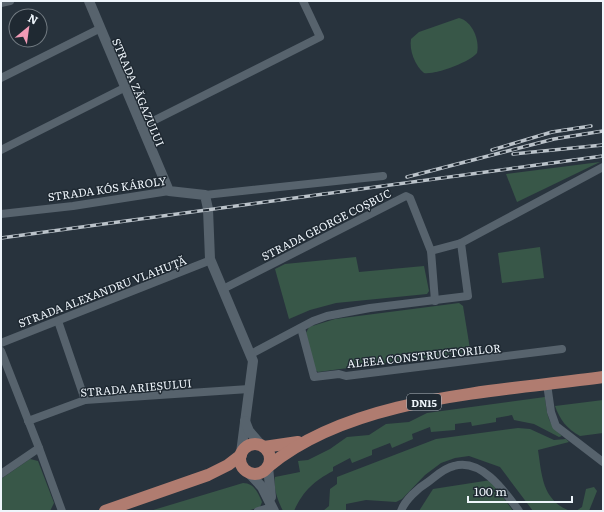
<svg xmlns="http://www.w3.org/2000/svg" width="604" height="512" font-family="Literata,serif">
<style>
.green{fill:#385748}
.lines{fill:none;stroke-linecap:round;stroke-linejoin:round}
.minor{stroke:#57636d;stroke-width:8}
.tertiary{stroke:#57636d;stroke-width:10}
.primary{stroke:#b07c70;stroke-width:12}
.rail-casing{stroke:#bbc3ca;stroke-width:3.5}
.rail{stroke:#1f2932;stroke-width:2;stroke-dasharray:6;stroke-linecap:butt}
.labels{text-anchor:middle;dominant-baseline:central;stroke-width:3;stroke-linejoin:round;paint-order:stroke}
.shield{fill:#1f2932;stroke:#b0b8bf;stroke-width:1}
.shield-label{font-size:10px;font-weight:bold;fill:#eef5fb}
.street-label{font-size:11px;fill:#eef5fb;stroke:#1f2932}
</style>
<rect width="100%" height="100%" fill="#28333d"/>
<!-- green -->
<g class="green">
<path d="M459,18C472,21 480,40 477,53C470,62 435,75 424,73C415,66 409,50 411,39L419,32Z"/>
<path d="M600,162L517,202L506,174Z"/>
<path d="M540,247L544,278L502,283L498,253Z"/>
<path d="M356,257L359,272L424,266L429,291L427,294L336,303L310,310L289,319L275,269L285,264Z"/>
<path d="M459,303L463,306L470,349L467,352L318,372L314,369L306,333L309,327L335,319Z"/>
<path d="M545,397C547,416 548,423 562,436L559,437L534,424L514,420L512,415L496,418V422L472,426L471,422L455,424V430L431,432L430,427L412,434L413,439L392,448L390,443L372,450V455L352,463L350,458L333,467V471C314,481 303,491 294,511H283C278,501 273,488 275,477L300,472L298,461L308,460L330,449L347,437L369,435L386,424L409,422L427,413Z"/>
<path d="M603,400V433L580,436C567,429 560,420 555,406Z"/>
<path d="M518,428L530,429L554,440L566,439L569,442L538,450C542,476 542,500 570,511H533L500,467L469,456L455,458L441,463L425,475L402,499L396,502L366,500L346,504V511H323L329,506L330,489L337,484V477L436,439Z"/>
<path d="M30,459L38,461L54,503L50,511H1V479Z"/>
<path d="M491,480L513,511H419L433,489Z"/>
<path d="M243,483C254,483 258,493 262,502L260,507L247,511H150Z"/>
<path d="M594,487L597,491L589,511H576L582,507L586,489Z"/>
</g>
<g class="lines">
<!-- minor -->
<g class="minor">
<path d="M1,3L10,1"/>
<path d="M1,78L99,29"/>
<path d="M141,127L320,37L303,1"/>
<path d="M1,150L124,88"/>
<path d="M205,195L383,176"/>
<path d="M1,214L73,206L169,191"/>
<path d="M431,251L461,243L603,167"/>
<path d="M223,289L406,196L410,198L431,251L435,301"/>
<path d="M58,321L85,400"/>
<path d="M301,328L314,377L339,374L346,376L562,349"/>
<path d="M1,343L211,260"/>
<path d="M1,351L39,448L62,511"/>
<path d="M251,354L313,321L327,316L370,308L468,296L461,243"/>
<path d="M547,384L551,412L556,426L603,462"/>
<path d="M28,421L85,400L249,389"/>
<path d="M1,474L39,448"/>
<path d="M258,511L272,507"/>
<path d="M401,511C405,500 418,488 428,482C436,476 444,468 454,466C482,458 505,492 519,511"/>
</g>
<!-- tertiary -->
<g class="tertiary">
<path d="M89,1L169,191L205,195L208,209L210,259L253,361L241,453"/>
<path d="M245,421L249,431L262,446"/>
<path d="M268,467L271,497"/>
<path d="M250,474L262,487L274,511"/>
</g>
<!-- primary -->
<g class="primary">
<circle cx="255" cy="459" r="15"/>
<path d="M264,447L298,442"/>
<path d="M269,466C354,396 497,392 603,377"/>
<path d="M105,511L208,475L228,465L241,455"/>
</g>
<defs>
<g id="rail">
<path d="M492,150L552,132L591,126"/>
<path d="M513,154L603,145"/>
<path d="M407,177L554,139L603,131"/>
<path d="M1,238L603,156"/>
</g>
</defs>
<!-- rail casing -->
<use href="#rail" class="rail-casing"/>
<!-- rail -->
<use href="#rail" class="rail"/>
</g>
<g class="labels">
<!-- shield labels -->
<rect class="shield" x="407" y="394" width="34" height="16" rx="3"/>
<g class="shield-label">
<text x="424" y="402">DN15</text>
</g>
<!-- street labels -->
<g class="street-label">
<text transform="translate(139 92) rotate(67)">STRADA ZĂGAZULUI</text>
<text transform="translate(107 188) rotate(-8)">STRADA KÓS KÁROLY</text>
<text transform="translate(326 224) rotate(-27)">STRADA GEORGE COȘBUC</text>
<text transform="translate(102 291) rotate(-21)">STRADA ALEXANDRU VLAHUȚĂ</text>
<text transform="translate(424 355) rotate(-6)">ALEEA CONSTRUCTORILOR</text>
<text transform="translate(136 387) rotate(-5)">STRADA ARIEȘULUI</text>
</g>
</g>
<!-- border -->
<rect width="604" height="512" fill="none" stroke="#eef5fb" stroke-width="4"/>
<!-- north arrow -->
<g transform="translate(28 28) rotate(29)"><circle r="19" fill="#1f2932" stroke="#727b82"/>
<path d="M0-3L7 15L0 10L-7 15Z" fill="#f09ab5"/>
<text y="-6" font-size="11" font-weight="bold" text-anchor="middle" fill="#eef5fb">N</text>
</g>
<!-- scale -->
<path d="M468 496v6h104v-6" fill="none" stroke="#eef5fb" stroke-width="2"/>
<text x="474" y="496" font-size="12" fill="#eef5fb" stroke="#1f2932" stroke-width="3" paint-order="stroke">100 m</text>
</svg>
